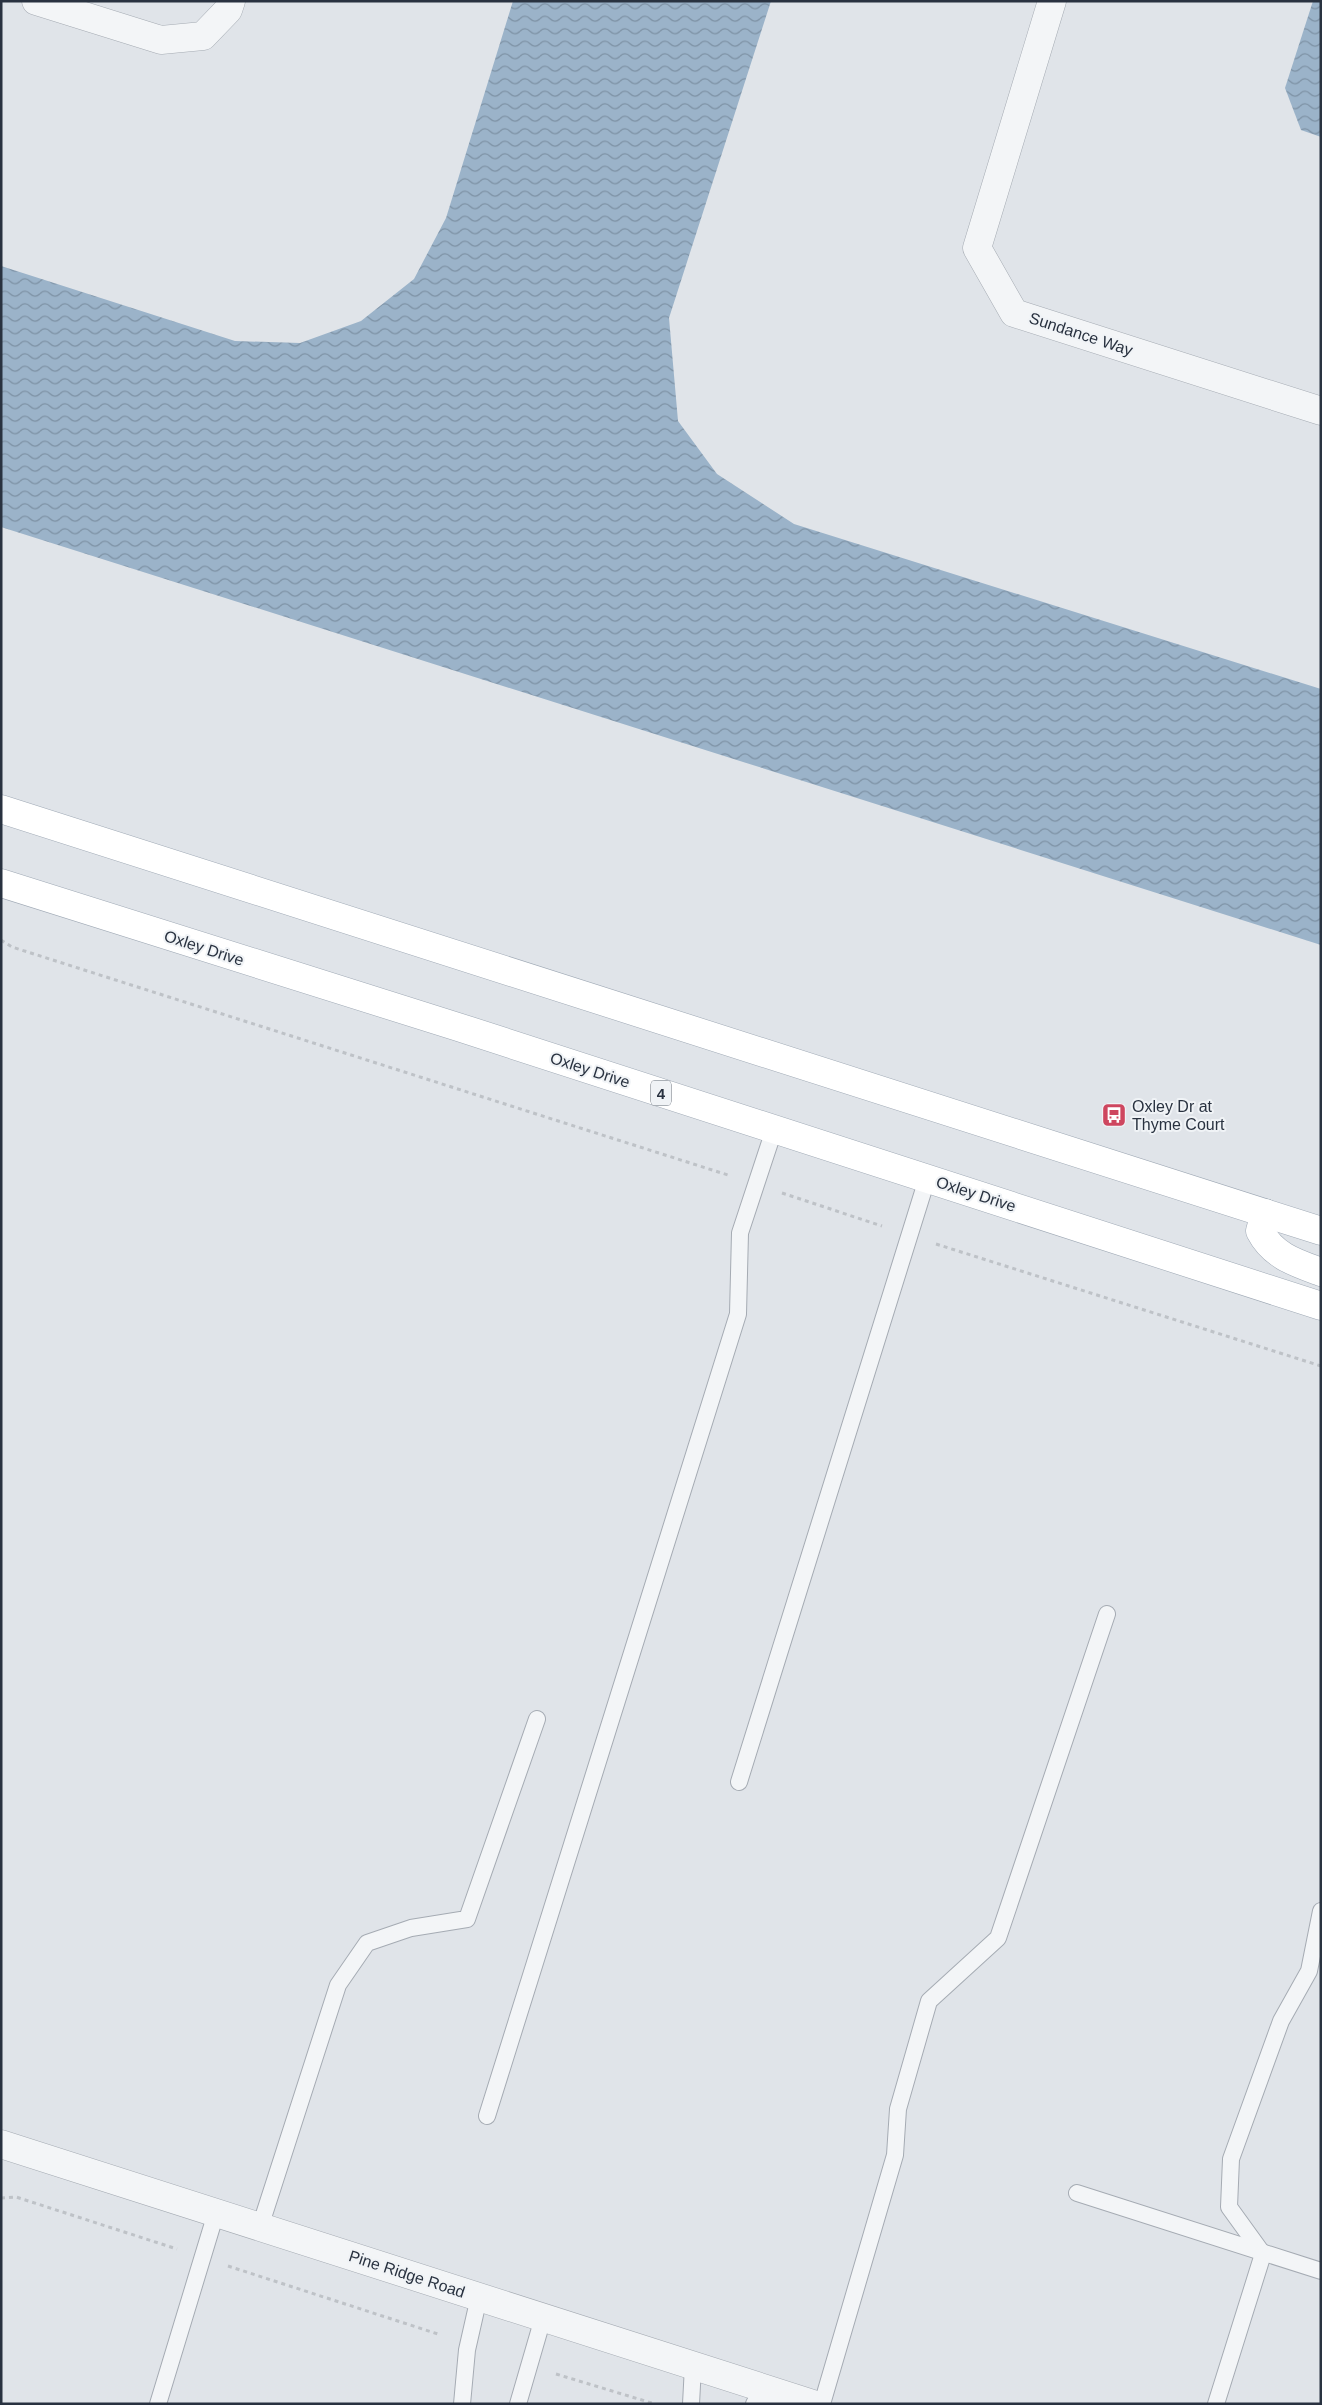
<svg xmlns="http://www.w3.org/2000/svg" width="1322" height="2405" font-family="Arial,sans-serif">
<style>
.water{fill:url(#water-waves)}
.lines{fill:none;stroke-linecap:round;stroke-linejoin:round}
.service-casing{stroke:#a5abb3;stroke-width:18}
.minor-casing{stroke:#a5abb3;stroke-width:29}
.tertiary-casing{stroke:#a5abb3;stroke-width:29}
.primary-casing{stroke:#9fa9b5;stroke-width:29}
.path{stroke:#bec2c7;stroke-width:3;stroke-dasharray:4 4;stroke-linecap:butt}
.service{stroke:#f3f5f7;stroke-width:16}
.minor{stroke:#f3f5f7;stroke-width:28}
.tertiary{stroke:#f3f5f7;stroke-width:28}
.primary{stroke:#fff;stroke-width:28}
.labels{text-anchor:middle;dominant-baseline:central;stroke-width:4;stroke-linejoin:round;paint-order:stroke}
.shield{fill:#f0f3f6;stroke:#656c77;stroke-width:1}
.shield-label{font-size:15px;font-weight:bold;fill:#293240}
.street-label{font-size:16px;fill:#293240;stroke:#f0f3f6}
.poi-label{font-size:16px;fill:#293240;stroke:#f0f3f6;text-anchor:start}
</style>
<defs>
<pattern id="water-waves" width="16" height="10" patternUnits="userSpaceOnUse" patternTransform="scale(1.25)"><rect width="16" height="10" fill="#9bb3c9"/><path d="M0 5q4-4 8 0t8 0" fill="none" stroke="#7e92a5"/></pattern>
</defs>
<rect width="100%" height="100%" fill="#e0e4e9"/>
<!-- water -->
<g class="water">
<path d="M513,1H771L669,318L678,421L717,474L794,524L1321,689V945L1,527V266L235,341L300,343L361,321L414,279L446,218Z"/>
<path d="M1313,1H1321V137L1301,130L1285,88Z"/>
</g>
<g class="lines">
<defs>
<g id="service">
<path d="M739,1782L927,1179"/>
<path d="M487,2116L738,1314L740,1233L774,1130"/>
<path d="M1077,2193L1321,2271"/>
<path d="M260,2227L338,1985L367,1943L411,1928L467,1919L537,1719"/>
<path d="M158,2404L216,2213"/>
<path d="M462,2404L467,2350L479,2297"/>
<path d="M518,2404L543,2318"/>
<path d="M691,2404L693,2366"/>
<path d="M754,2404L763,2388"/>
<path d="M822,2404L895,2155L898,2109L929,2001L998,1938L1107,1614"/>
<path d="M1216,2404L1263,2254L1229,2207L1231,2159L1281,2021L1309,1971L1321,1911"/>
</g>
<g id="minor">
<path d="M36,1L161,40L203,36L228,10L231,1"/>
<path d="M1052,1L977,248L1014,313L1321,411"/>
</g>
<path id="tertiary" d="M1,2144L813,2404"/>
<g id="primary">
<path d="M1,809L1321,1231"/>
<path d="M1,883L458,1027L1321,1306"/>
<path d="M1265,1213L1260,1231C1273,1256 1296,1263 1321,1272"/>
</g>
</defs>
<!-- service casing -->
<use href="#service" class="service-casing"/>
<!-- minor casing -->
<use href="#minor" class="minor-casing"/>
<!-- tertiary casing -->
<use href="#tertiary" class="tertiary-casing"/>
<!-- primary casing -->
<use href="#primary" class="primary-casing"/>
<!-- path -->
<g class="path">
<path d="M1,940L12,947L731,1176"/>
<path d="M782,1193L882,1226"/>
<path d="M936,1244L1321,1366"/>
<path d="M1,2198L16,2197L177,2249"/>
<path d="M228,2266L441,2335"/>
<path d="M556,2374L655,2404"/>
</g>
<!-- service -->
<use href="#service" class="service"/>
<!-- minor -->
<use href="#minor" class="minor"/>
<!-- tertiary -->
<use href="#tertiary" class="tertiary"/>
<!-- primary -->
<use href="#primary" class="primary"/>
</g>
<!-- icons -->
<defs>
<symbol id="bus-square" viewBox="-11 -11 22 22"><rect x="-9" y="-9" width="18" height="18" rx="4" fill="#ce465f" stroke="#f0f3f6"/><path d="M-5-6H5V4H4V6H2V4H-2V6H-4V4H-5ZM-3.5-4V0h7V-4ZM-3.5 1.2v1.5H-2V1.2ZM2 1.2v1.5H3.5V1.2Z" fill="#fff"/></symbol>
</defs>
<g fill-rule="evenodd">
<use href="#bus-square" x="1100" y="1101" width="28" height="28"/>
</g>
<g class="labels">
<!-- shield labels -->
<rect class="shield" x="651" y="1080.5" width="20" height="25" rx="4"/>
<g class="shield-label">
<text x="661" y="1093">4</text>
</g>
<!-- street labels -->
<g class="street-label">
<text transform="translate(1081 334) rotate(18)">Sundance Way</text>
<text transform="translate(204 948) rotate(18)">Oxley Drive</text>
<text transform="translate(590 1070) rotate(18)">Oxley Drive</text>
<text transform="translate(976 1194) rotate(18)">Oxley Drive</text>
<text transform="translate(407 2274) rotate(18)">Pine Ridge Road</text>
</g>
<!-- poi labels -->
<g class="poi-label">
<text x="1132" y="1106">Oxley Dr at<tspan x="1132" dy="18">Thyme Court</tspan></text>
</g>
</g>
<!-- border -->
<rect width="1322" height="2405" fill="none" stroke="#293240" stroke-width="5"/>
</svg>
